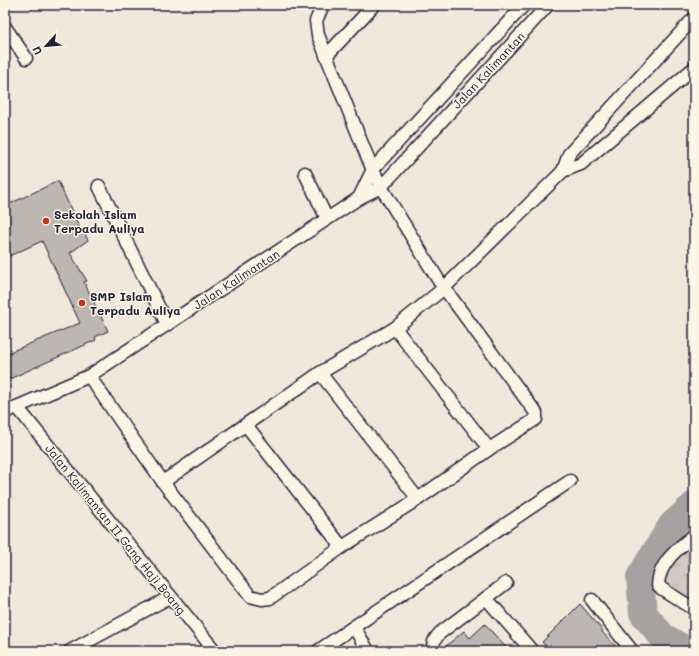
<svg xmlns="http://www.w3.org/2000/svg" width="699" height="656" font-family="Mali,sans-serif">
<style>
.park{fill:url(#park-tufts);stroke:#7a767f}
.lines{fill:none;stroke-linecap:round;stroke-linejoin:round}
.river{stroke:#a6a2a2;stroke-width:28}
.building{fill:#bcb7b3;stroke:#22223b}
.minor-casing{stroke:#22223b;stroke-width:15}
.minor{stroke:#fcf5e5;stroke-width:12}
.poi-dot{fill:#c8321e;stroke:#fcf5e5;stroke-width:1.5}
.labels{text-anchor:middle;dominant-baseline:central;stroke-width:3;stroke-linejoin:round;paint-order:stroke}
.street-label{font-size:12px;fill:#22223b;stroke:#fcf5e5}
.poi-label{font-size:12px;font-weight:bold;fill:#22223b;stroke:#fcf5e5;text-anchor:start}
</style>
<defs>
<pattern id="park-tufts" width="24" height="20" patternUnits="userSpaceOnUse"><rect width="24" height="20" fill="#d1cbc3"/><path d="M3 7l-1-3M5 7V3M7 7l1-3M15 17l-1-3M17 17v-4M19 17l1-3" fill="none" stroke="#b3aea8"/></pattern>
</defs>
<rect width="100%" height="100%" fill="#efe8db"/>
<filter id="ink" filterUnits="userSpaceOnUse"><feTurbulence type="fractalNoise" baseFrequency=".025" numOctaves="2"/><feDisplacementMap in="SourceGraphic" scale="8" xChannelSelector="R" yChannelSelector="G"/><feConvolveMatrix kernelMatrix="1 2 1 2 8 2 1 2 1" color-interpolation-filters="sRGB"/></filter>
<g filter="url(#ink)">
<!-- park -->
<path class="park" d="M694,538V603L660,584L673,557Z"/>
<g class="lines">
<!-- river -->
<path class="river" d="M687,651L662,636L643,613L640,577L672,525L694,505"/>
</g>
<!-- building -->
<g class="building">
<path d="M58,181L81,231L83,230L88,240L70,253L87,281L84,282L108,331L95,337L96,340L5,381V354L80,323L42,241L5,258V206Z"/>
<path d="M580,604L603,631L602,632L620,651H550L542,642Z"/>
<path d="M485,624L509,651H440L464,631L470,638Z"/>
</g>
<g class="lines">
<defs>
<g id="minor">
<path d="M5,27L26,58"/>
<path d="M326,56L374,5"/>
<path d="M563,171L569,154L694,18"/>
<path d="M305,173L327,219"/>
<path d="M99,186L167,324"/>
<path d="M359,198L373,169L524,5"/>
<path d="M395,328L489,449"/>
<path d="M320,373L418,499"/>
<path d="M89,376L163,482L250,596L262,599L270,598L342,547L418,499L489,449L536,419V413L439,281L381,187L369,161L318,35L316,21L323,5"/>
<path d="M17,407L215,651"/>
<path d="M5,412L89,376L359,198L381,187L548,5"/>
<path d="M246,425L342,547"/>
<path d="M163,482L320,373L395,328L444,288L563,171L581,164L694,68"/>
<path d="M694,535C679,548 659,562 658,585L662,589L694,609"/>
<path d="M486,598L532,651"/>
<path d="M592,600L632,651"/>
<path d="M354,627L368,651"/>
<path d="M70,651L170,597"/>
<path d="M318,651L570,481"/>
<path d="M433,651C432,644 435,638 440,633L506,583"/>
</g>
</defs>
<!-- minor casing -->
<use href="#minor" class="minor-casing"/>
<!-- minor -->
<use href="#minor" class="minor"/>
</g>
</g>
<!-- markers -->
<g class="poi-dot">
<circle cx="46" cy="221" r="4"/>
<circle cx="82" cy="303" r="4"/>
</g>
<g class="labels">
<!-- street labels -->
<g class="street-label">
<text transform="translate(488 70) rotate(-47)">Jalan Kalimantan</text>
<text transform="translate(236 279) rotate(-33)">Jalan Kalimantan</text>
<text transform="translate(116 529) rotate(51)">Jalan Kalimantan II Gang Haji Boang</text>
</g>
<!-- poi labels -->
<g class="poi-label">
<text x="54" y="214">Sekolah Islam<tspan x="54" dy="14">Terpadu Auliya</tspan></text>
<text x="90" y="296">SMP Islam<tspan x="90" dy="14">Terpadu Auliya</tspan></text>
</g>
</g>
<!-- margin -->
<rect width="699" height="656" fill="none" stroke="#fcf5e5" stroke-width="20"/>
<rect x="10" y="10" width="679" height="636" fill="none" stroke="#22223b" stroke-width="1.5" filter="url(#ink)"/>
<!-- north arrow -->
<g transform="translate(46 46) rotate(243)" stroke="#fcf5e5" stroke-width="3" paint-order="stroke">
<path d="M0-3L7 15L0 10L-7 15Z" fill="#22223b"/>
<text y="-6" font-size="11" font-weight="bold" text-anchor="middle" fill="#22223b">U</text>
</g>
</svg>
